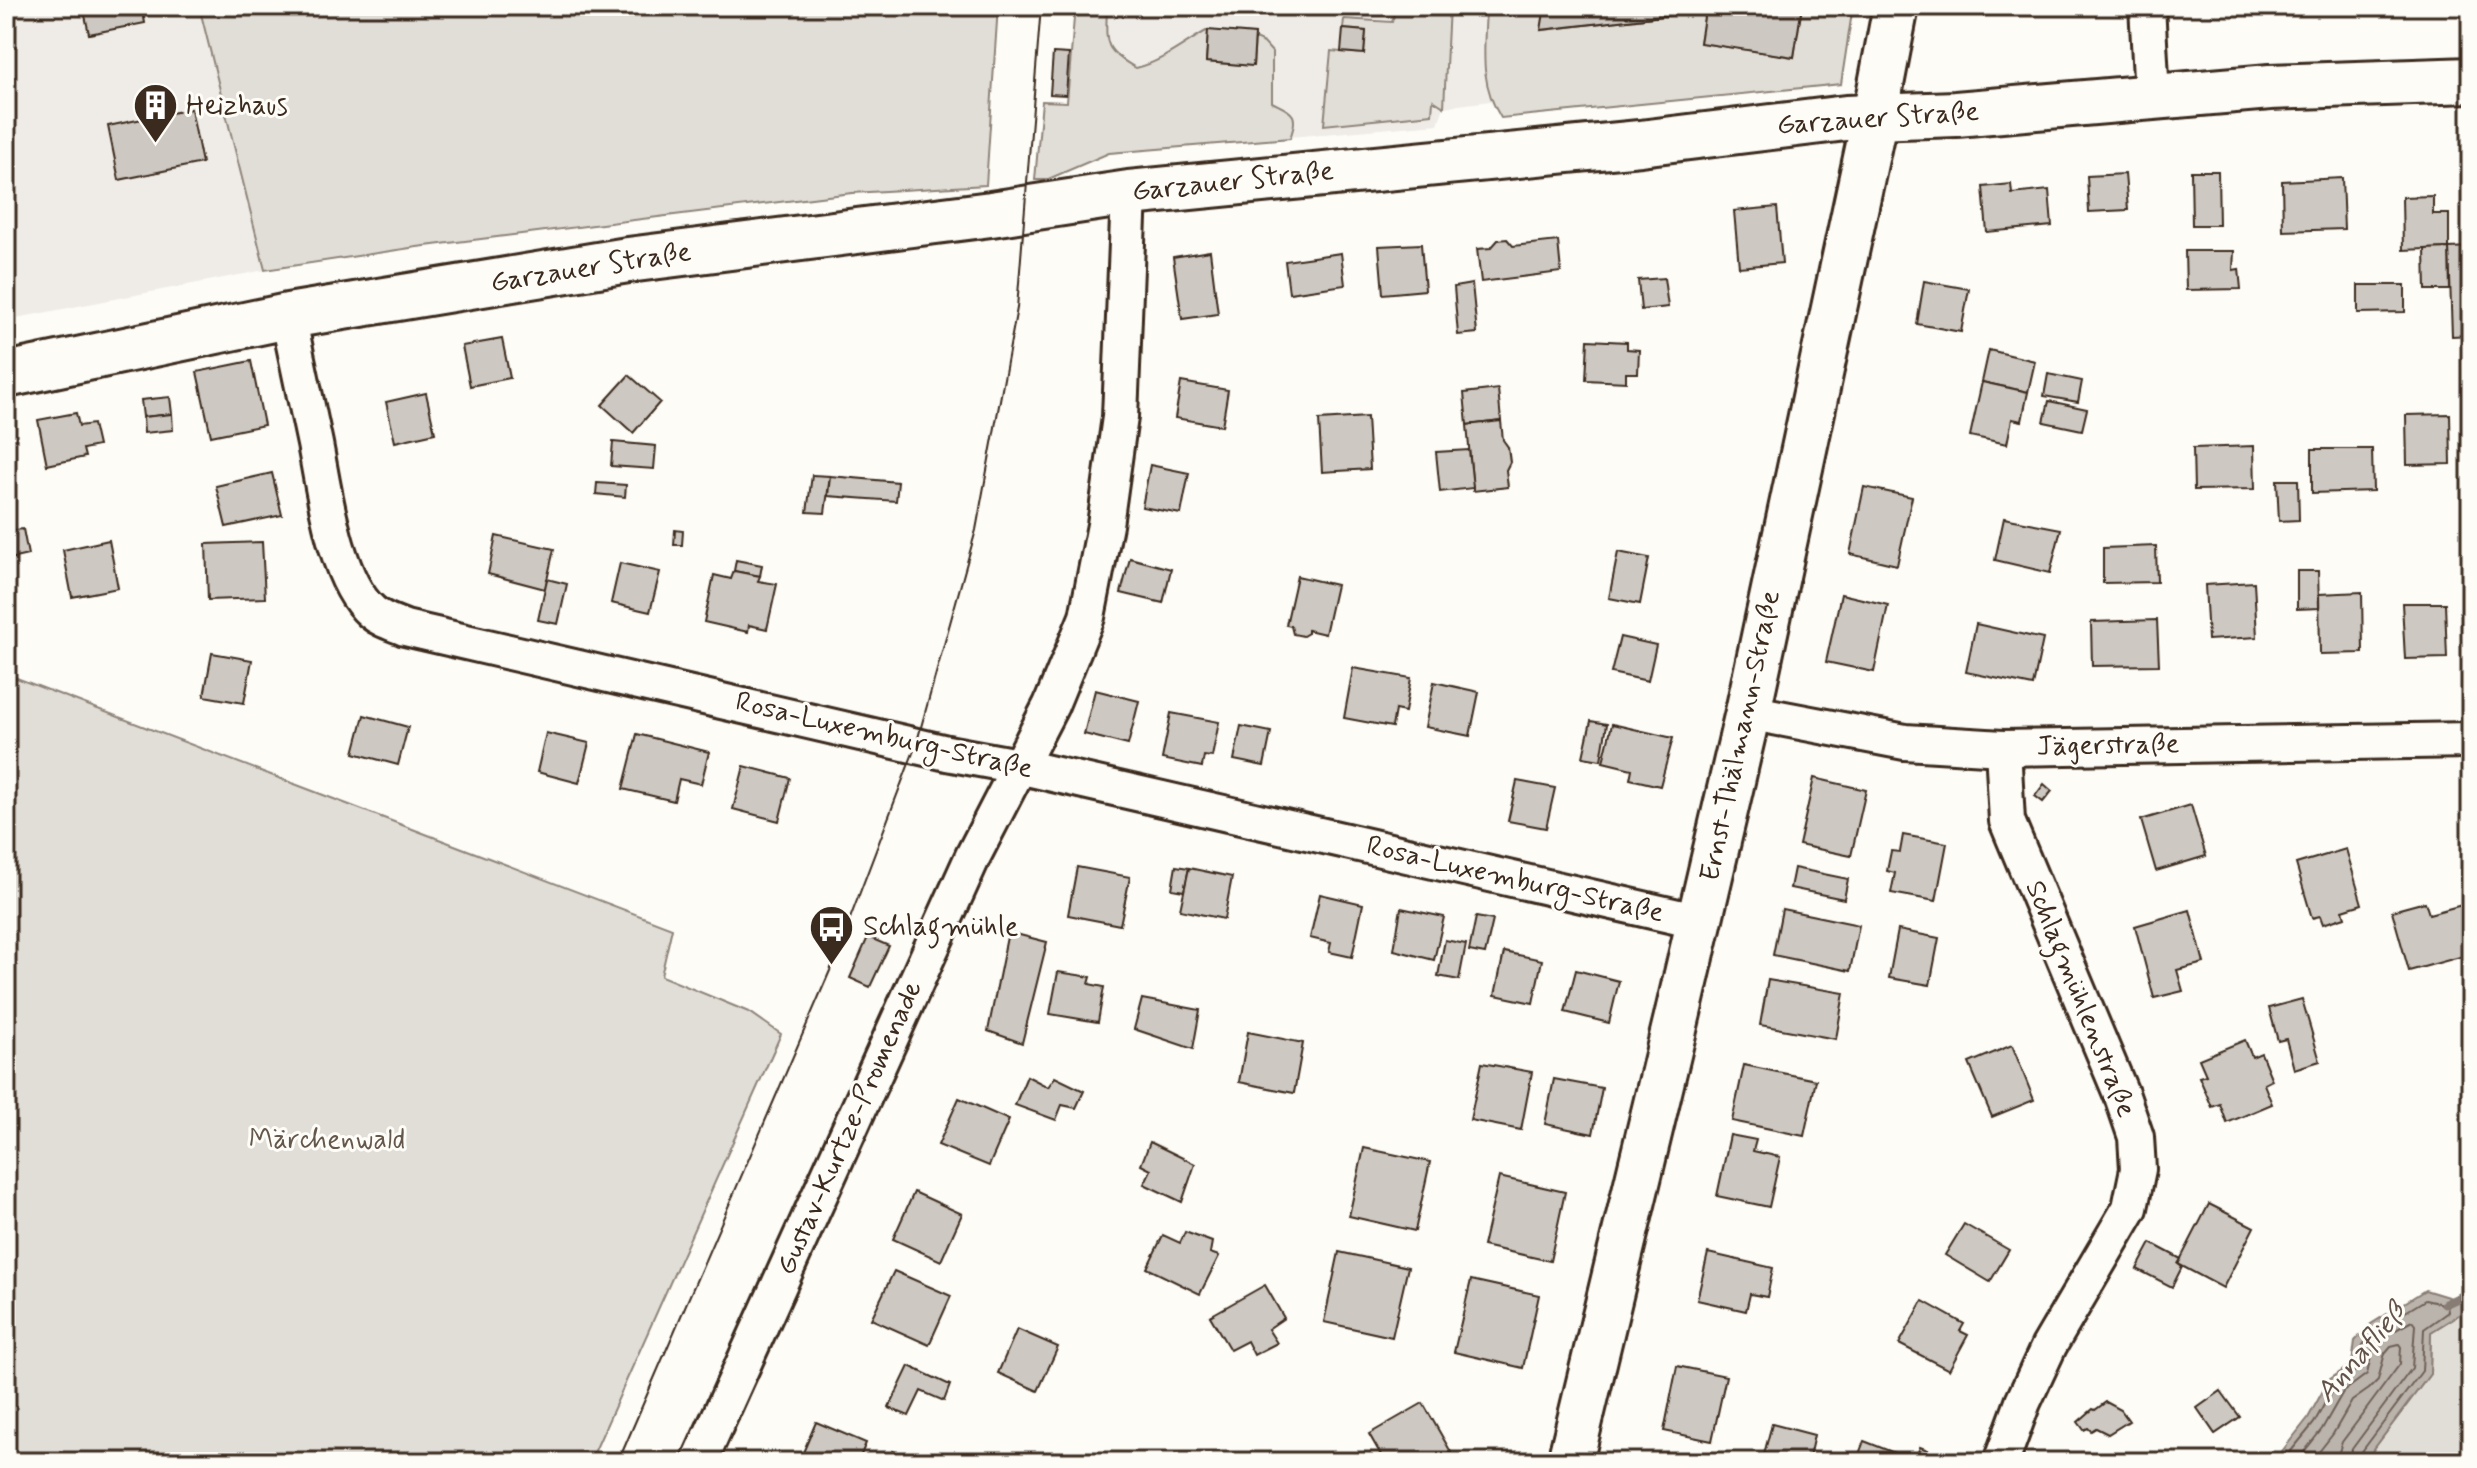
<svg xmlns="http://www.w3.org/2000/svg" width="2477" height="1468" font-family="Mynerve,sans-serif">
<style>
.built{fill:#efece7}
.green{fill:#e1ded7;stroke:#8e847a;stroke-width:2}
.water{fill:#bbb4ad;stroke:#887d74;stroke-width:2}
.lines{fill:none;stroke-linecap:round;stroke-linejoin:round}
.shore{stroke:#6e6157;stroke-width:2}
.stream{stroke:#887d74;stroke-width:9}
.building{fill:#cdc8c2;stroke:#3b2a1e;stroke-width:2}
.minor-casing{stroke:#3b2a1e;stroke-width:40}
.tertiary-casing{stroke:#3b2a1e;stroke-width:50}
.secondary-casing{stroke:#3b2a1e;stroke-width:50}
.minor{stroke:#fdfcf7;stroke-width:34}
.tertiary{stroke:#fdfcf7;stroke-width:44}
.secondary{stroke:#fdfcf7;stroke-width:44}
.tram{stroke:#3b2a1e;stroke-width:2}
.labels{text-anchor:middle;dominant-baseline:central;stroke-width:6;stroke-linejoin:round;paint-order:stroke}
.poi-label{font-size:28px;fill:#3b2a1e;stroke:#fdfcf7;text-anchor:start}
.street-label{font-size:28px;fill:#3b2a1e;stroke:#fdfcf7}
.park-label{font-size:28px;fill:#64574c;stroke:#fdfcf7}
.water-label{font-size:30px;font-style:italic;fill:#615349;stroke:#fdfcf7}
</style>
<rect width="100%" height="100%" fill="#fdfcf7"/>
<filter id="ink" filterUnits="userSpaceOnUse"><feTurbulence type="fractalNoise" baseFrequency=".0125" numOctaves="2"/><feDisplacementMap in="SourceGraphic" scale="16" xChannelSelector="R" yChannelSelector="G"/><feConvolveMatrix kernelMatrix="1 2 1 2 8 2 1 2 1" color-interpolation-filters="sRGB"/></filter>
<g filter="url(#ink)">
<!-- built -->
<g class="built">
<path d="M6,6H199L265,270L6,320Z"/>
<path d="M1075,6H1853L1841,84L1501,118L1490,101L1444,107L1438,124L1062,157Z"/>
</g>
<!-- green -->
<g class="green">
<path d="M199,6H998L986,185L852,193L417,247L265,270Z"/>
<path d="M1075,6H1107C1106,43 1102,49 1136,68C1162,62 1184,43 1208,30L1206,62L1253,66L1255,39L1264,43L1272,52V102C1291,112 1300,112 1290,138L1109,153L1046,180H1035L1042,101L1067,102Z"/>
<path d="M1397,6H1449L1444,107L1433,100L1432,114L1324,125L1331,51L1364,54L1366,31L1343,29L1344,19L1392,22Z"/>
<path d="M1486,6H1545L1542,30L1705,11L1700,43L1794,57L1802,6H1853L1841,84L1501,118C1478,81 1485,47 1486,6Z"/>
<path d="M6,674L672,928L661,976L751,1013L781,1034L590,1462H6Z"/>
<path d="M2471,1307V1462H2364L2430,1374L2431,1332Z"/>
</g>
<!-- water -->
<path class="water" d="M2425,1290L2471,1304V1307L2431,1332L2430,1374L2364,1462H2264L2279,1455L2308,1418L2329,1380L2352,1364L2355,1341L2371,1324Z"/>
<g class="lines">
<!-- shore -->
<g class="shore">
<path d="M2282,1462L2314,1423L2335,1385L2358,1369L2363,1345L2376,1330L2425,1300L2447,1305L2448,1312L2424,1329L2422,1371L2360,1454L2359,1462"/>
<path d="M2296,1462L2322,1429L2343,1392L2367,1374L2373,1348L2383,1337L2412,1321L2415,1325L2412,1368L2352,1449L2349,1462"/>
<path d="M2311,1462L2333,1434L2352,1401L2369,1389L2378,1380L2385,1353L2391,1346L2399,1344L2401,1347L2400,1364L2342,1442L2336,1462"/>
</g>
<!-- stream -->
<path class="stream" d="M2445,1304L2471,1292"/>
</g>
<!-- building -->
<g class="building">
<path d="M83,6H142L145,23L89,34Z"/>
<path d="M1545,6H1802L1794,57L1700,43L1705,11L1541,30Z"/>
<path d="M1343,29L1366,31L1364,54L1341,52Z"/>
<path d="M1208,30L1255,34L1253,66L1206,62Z"/>
<path d="M1053,53L1069,54L1066,95L1050,94Z"/>
<path d="M191,109L202,163L119,180L108,126Z"/>
<path d="M2191,171H2218L2219,225H2192Z"/>
<path d="M2125,174L2128,210L2089,212L2087,176Z"/>
<path d="M2342,178L2344,229L2283,231L2282,181Z"/>
<path d="M2011,184L2012,194L2049,190L2052,226L1987,232L1983,187Z"/>
<path d="M2433,196V214H2449V248L2403,250L2402,197Z"/>
<path d="M1777,207L1782,263L1739,267L1734,211Z"/>
<path d="M1507,239L1513,246L1558,241L1561,272L1481,282L1477,249L1491,248L1498,240Z"/>
<path d="M1421,244L1425,290L1383,294L1379,246Z"/>
<path d="M2471,247V335L2452,336L2449,248Z"/>
<path d="M2449,248L2450,290H2426L2425,249Z"/>
<path d="M1210,251L1218,314L1182,319L1173,257Z"/>
<path d="M2185,251H2234L2233,270L2239,269L2241,289L2186,290Z"/>
<path d="M1341,253L1345,285L1289,293L1285,261Z"/>
<path d="M1664,278L1668,307L1641,310L1638,280Z"/>
<path d="M1924,281L1969,289L1961,332L1917,324Z"/>
<path d="M1472,284L1477,333L1458,335L1454,287Z"/>
<path d="M2358,285H2405V312L2358,313Z"/>
<path d="M502,339L510,378L470,386L462,346Z"/>
<path d="M1588,340L1627,342V349L1639,350L1638,373H1626V382L1586,380Z"/>
<path d="M1989,350L2035,361L2028,392L1982,382Z"/>
<path d="M251,361L264,425L211,436L197,372Z"/>
<path d="M2048,374L2082,381L2078,402L2044,396Z"/>
<path d="M629,375L660,402L633,433L602,405Z"/>
<path d="M1181,382L1228,390L1222,426L1175,418Z"/>
<path d="M1982,382L2028,392L2022,421L2012,419L2007,444L1970,436Z"/>
<path d="M1498,389L1501,421L1467,425L1464,393Z"/>
<path d="M426,393L435,433L395,442L386,402Z"/>
<path d="M170,397L172,414L143,417L141,400Z"/>
<path d="M2049,401L2087,409L2082,430L2044,422Z"/>
<path d="M76,413L79,426L93,424L98,446L83,449L85,457L47,465L38,420Z"/>
<path d="M172,414L173,430L144,433L143,417Z"/>
<path d="M2450,414L2451,464L2407,465L2406,415Z"/>
<path d="M1367,417L1370,469L1322,472L1319,420Z"/>
<path d="M1501,421L1503,440L1508,447L1510,462L1506,470L1508,487L1473,491L1467,425Z"/>
<path d="M613,442L656,446L654,469L611,466Z"/>
<path d="M2254,446L2255,489L2194,490L2193,448Z"/>
<path d="M2312,449H2372L2373,491L2312,493Z"/>
<path d="M1469,450L1473,488L1440,492L1436,452Z"/>
<path d="M1150,465L1189,473L1181,514L1142,507Z"/>
<path d="M272,473L282,515L226,527L216,486Z"/>
<path d="M812,475L830,476L825,513L807,512Z"/>
<path d="M830,476L898,482L896,501L828,496Z"/>
<path d="M2277,480H2298L2299,520L2279,521Z"/>
<path d="M597,483L626,485L625,497L596,494Z"/>
<path d="M1864,487L1912,497L1897,565L1850,554Z"/>
<path d="M2004,518L2061,529L2050,573L1995,560Z"/>
<path d="M23,529L28,555L6,560V531Z"/>
<path d="M675,530L683,531L682,545H674Z"/>
<path d="M496,536L554,549L545,589L488,574Z"/>
<path d="M109,540L118,588L72,597L63,550Z"/>
<path d="M262,542L265,598L208,600L206,544Z"/>
<path d="M2156,546L2157,582L2103,583V548Z"/>
<path d="M1618,552L1649,558L1640,604L1609,598Z"/>
<path d="M1130,558L1171,569L1163,603L1121,593Z"/>
<path d="M736,560L762,565L760,576L734,571Z"/>
<path d="M620,563L660,572L650,612L611,603Z"/>
<path d="M734,571L760,576L758,581L777,584L767,629L749,625L748,632L704,622L714,575L731,579Z"/>
<path d="M2297,571H2318L2319,608L2297,609Z"/>
<path d="M1297,576L1336,585L1325,634L1308,630V633L1303,636L1293,634L1291,626L1286,625Z"/>
<path d="M547,579L567,584L558,624L538,620Z"/>
<path d="M2254,582L2257,637L2208,640L2205,585Z"/>
<path d="M2362,592L2363,653L2320,654L2319,594Z"/>
<path d="M1841,594L1888,605L1874,672L1826,662Z"/>
<path d="M2402,603H2445L2447,658L2405,659Z"/>
<path d="M2157,620L2159,665L2092,666L2091,622Z"/>
<path d="M1976,624L2043,639L2033,686L1966,672Z"/>
<path d="M1620,637L1656,645L1648,681L1611,673Z"/>
<path d="M212,653L252,660L244,703L204,696Z"/>
<path d="M1353,668L1411,678L1405,712L1395,710L1392,727L1344,718Z"/>
<path d="M1434,682L1479,692L1470,736L1425,727Z"/>
<path d="M1095,690L1139,701L1128,745L1084,734Z"/>
<path d="M1171,713L1219,722L1212,757L1204,756L1202,767L1162,759Z"/>
<path d="M364,715L408,727L398,765L354,753Z"/>
<path d="M1591,721L1607,724L1601,760L1583,757Z"/>
<path d="M1612,724L1673,738L1660,786L1630,779L1632,769L1603,762Z"/>
<path d="M1241,726L1271,732L1264,766L1234,760Z"/>
<path d="M546,733L589,743L579,783L537,772Z"/>
<path d="M637,734L709,752L701,784L679,779L674,801L623,789Z"/>
<path d="M744,766L790,778L779,821L733,809Z"/>
<path d="M1814,778L1866,790L1851,856L1799,845Z"/>
<path d="M1517,781L1555,788L1546,828L1508,821Z"/>
<path d="M2044,784L2052,791L2043,802L2035,796Z"/>
<path d="M2191,805L2206,856L2156,871L2141,820Z"/>
<path d="M1903,835L1947,843L1936,901L1891,893L1895,873L1887,871L1891,851L1900,852Z"/>
<path d="M2346,849L2362,904L2343,910L2345,917L2323,924L2320,916L2312,918L2296,864Z"/>
<path d="M1176,866L1189,868L1184,891L1172,889Z"/>
<path d="M1077,867L1130,877L1120,925L1068,915Z"/>
<path d="M1189,868L1232,877L1224,919L1180,910Z"/>
<path d="M1794,868L1848,879L1844,899L1790,888Z"/>
<path d="M1320,894L1363,904L1352,957L1329,952L1331,943L1310,938Z"/>
<path d="M2425,902L2429,914L2462,905L2471,935V954L2409,971L2392,911Z"/>
<path d="M1401,908L1444,917L1434,960L1394,950Z"/>
<path d="M1782,909L1859,925L1850,971L1773,955Z"/>
<path d="M2190,910L2204,963L2177,970L2183,991L2154,998L2135,926Z"/>
<path d="M1476,917L1493,920L1485,954L1469,951Z"/>
<path d="M1898,930L1939,938L1930,985L1889,978Z"/>
<path d="M1008,932L1047,942L1022,1043L988,1031Z"/>
<path d="M868,937L889,946L870,987L850,978Z"/>
<path d="M1445,940L1466,944L1459,980L1438,976Z"/>
<path d="M1504,952L1542,960L1533,1003L1495,995Z"/>
<path d="M1576,970L1619,981L1609,1023L1565,1012Z"/>
<path d="M1058,972L1091,977L1089,984L1104,987L1098,1022L1050,1014Z"/>
<path d="M1768,980L1844,993L1836,1039L1760,1025Z"/>
<path d="M1142,999L1200,1010L1193,1049L1134,1029Z"/>
<path d="M2302,999L2320,1061L2294,1069L2286,1039L2278,1041L2269,1008Z"/>
<path d="M1248,1032L1303,1043L1294,1093L1239,1082Z"/>
<path d="M2245,1040L2252,1057L2261,1053L2272,1080L2264,1084L2272,1104L2227,1123L2220,1104L2212,1107L2199,1077L2206,1075L2199,1059Z"/>
<path d="M2012,1045L2034,1100L1992,1117L1969,1063Z"/>
<path d="M1482,1063L1532,1072L1521,1130L1470,1120Z"/>
<path d="M1744,1065L1816,1080L1804,1136L1732,1121Z"/>
<path d="M1027,1076L1048,1087L1055,1077L1084,1091L1076,1108L1062,1105L1056,1120L1015,1105Z"/>
<path d="M1554,1079L1602,1088L1593,1134L1545,1124Z"/>
<path d="M959,1098L1009,1120L989,1166L938,1145Z"/>
<path d="M1730,1135L1756,1140L1753,1151L1780,1157L1769,1207L1717,1196Z"/>
<path d="M1150,1142L1195,1164L1182,1202L1144,1184L1151,1170L1141,1165Z"/>
<path d="M1364,1148L1430,1162L1415,1231L1349,1216Z"/>
<path d="M1499,1177L1565,1192L1550,1261L1483,1246Z"/>
<path d="M914,1192L962,1214L941,1261L893,1239Z"/>
<path d="M2209,1204L2254,1227L2223,1288L2178,1264Z"/>
<path d="M1964,1224L2009,1250L1990,1282L1945,1255Z"/>
<path d="M1185,1232L1212,1242L1210,1253L1219,1256L1200,1294L1147,1268L1163,1235L1180,1243Z"/>
<path d="M2151,1243L2181,1259L2178,1264L2182,1267L2172,1287L2137,1269Z"/>
<path d="M1339,1252L1408,1267L1392,1337L1324,1322Z"/>
<path d="M1708,1253L1773,1268L1767,1297L1750,1294L1746,1311L1697,1300Z"/>
<path d="M894,1271L951,1296L929,1345L871,1319Z"/>
<path d="M1471,1280L1539,1295L1523,1368L1454,1352Z"/>
<path d="M1265,1285L1284,1318L1268,1329L1277,1343L1254,1355L1247,1341L1230,1350L1210,1316Z"/>
<path d="M1923,1301L1964,1324L1960,1331L1968,1335L1949,1370L1899,1344Z"/>
<path d="M1017,1329L1058,1347L1038,1391L998,1373Z"/>
<path d="M909,1366L950,1385L944,1401L921,1391L909,1416L889,1408Z"/>
<path d="M1677,1366L1726,1376L1712,1441L1664,1431Z"/>
<path d="M2221,1391L2240,1417L2215,1434L2197,1408Z"/>
<path d="M2106,1402L2121,1410L2129,1421L2108,1434L2096,1428L2091,1431L2088,1428L2084,1430L2078,1422L2093,1409L2095,1410Z"/>
<path d="M1423,1403L1451,1452L1433,1462H1385L1369,1434Z"/>
<path d="M816,1422L866,1443L858,1462H799Z"/>
<path d="M1772,1424L1814,1435L1808,1462H1797L1764,1454Z"/>
<path d="M1864,1441L1895,1453L1892,1462H1856Z"/>
<path d="M1920,1447L1959,1462H1914Z"/>
<path d="M893,1451L919,1462H889Z"/>
<path d="M1333,1452L1339,1462H1316Z"/>
</g>
<g class="lines">
<defs>
<g id="minor">
<path d="M2147,6L2152,96"/>
<path d="M288,316C297,359 306,401 315,444C324,490 335,580 372,612C381,620 393,623 405,628L947,753L1018,766L1700,922"/>
<path d="M1748,712L1905,742L2003,748L2471,740"/>
<path d="M699,1462L973,856L1051,705L1087,617L1105,525L1120,417L1129,193"/>
<path d="M2001,1462L2023,1402L2049,1346L2130,1208L2138,1169L2136,1137L2122,1096L2007,821L2003,748"/>
</g>
<path id="tertiary" d="M6,375L288,316L628,260L991,214L1129,193L1640,143L1846,118L1956,114L2270,87L2471,80"/>
<path id="secondary" d="M1570,1462L1677,1017L1748,712L1875,116L1896,6"/>
</defs>
<!-- minor casing -->
<use href="#minor" class="minor-casing"/>
<!-- tertiary casing -->
<use href="#tertiary" class="tertiary-casing"/>
<!-- secondary casing -->
<use href="#secondary" class="secondary-casing"/>
<!-- minor -->
<use href="#minor" class="minor"/>
<!-- tertiary -->
<use href="#tertiary" class="tertiary"/>
<!-- secondary -->
<use href="#secondary" class="secondary"/>
<!-- tram -->
<path class="tram" d="M618,1462L832,966L916,745L976,530L1017,308L1041,6"/>
</g>
</g>
<!-- icons -->
<defs>
<symbol id="building-pin" viewBox="-11 -11 22 30"><path d="M0 17L-7.5 6A9.5 9.5 0 1 1 7.5 6Z" fill="#3b2a1e" stroke="#fdfcf7"/><path d="M-4-6H4V6H1V3H-1V6H-4ZM-2.5-4.3h1.7v1.8h-1.7ZM.8-4.3h1.7v1.8H.8ZM-2.5-1h1.7V.8h-1.7ZM.8-1h1.7V.8H.8Z" fill="#fff"/></symbol>
<symbol id="bus-pin" viewBox="-11 -11 22 30"><path d="M0 17L-7.5 6A9.5 9.5 0 1 1 7.5 6Z" fill="#3b2a1e" stroke="#fdfcf7"/><path d="M-5-6H5V4H4V6H2V4H-2V6H-4V4H-5ZM-3.5-4V0h7V-4ZM-3.5 1.2v1.5H-2V1.2ZM2 1.2v1.5H3.5V1.2Z" fill="#fff"/></symbol>
</defs>
<g fill-rule="evenodd">
<use href="#building-pin" x="130" y="80" width="51" height="69"/>
<use href="#bus-pin" x="806" y="902" width="51" height="69"/>
</g>
<g class="labels">
<!-- poi labels -->
<g class="poi-label">
<text x="186" y="106">Heizhaus</text>
<text x="863" y="927">Schlagmühle</text>
</g>
<!-- street labels -->
<g class="street-label">
<text transform="translate(1878 119) rotate(-4)">Garzauer Straße</text>
<text transform="translate(1233 182) rotate(-6)">Garzauer Straße</text>
<text transform="translate(591 268) rotate(-9)">Garzauer Straße</text>
<text transform="translate(884 736) rotate(13)">Rosa-Luxemburg-Straße</text>
<text transform="translate(1741 736) rotate(-78)">Ernst-Thälmann-Straße</text>
<text transform="translate(2108 746) rotate(-1)">Jägerstraße</text>
<text transform="translate(1515 880) rotate(13)">Rosa-Luxemburg-Straße</text>
<text transform="translate(2080 999) rotate(68)">Schlagmühlenstraße</text>
<text transform="translate(850 1128) rotate(-66)">Gustav-Kurtze-Promenade</text>
</g>
<!-- park labels -->
<g class="park-label">
<text x="327" y="1140">Märchenwald</text>
</g>
<!-- water labels -->
<g class="water-label">
<text transform="translate(2361 1353) rotate(-49)">Annafließ</text>
</g>
</g>
<!-- margin -->
<rect width="2477" height="1468" fill="none" stroke="#fdfcf7" stroke-width="32"/>
<rect x="16" y="16" width="2445" height="1436" fill="none" stroke="#3b2a1e" stroke-width="3" filter="url(#ink)"/>
</svg>
